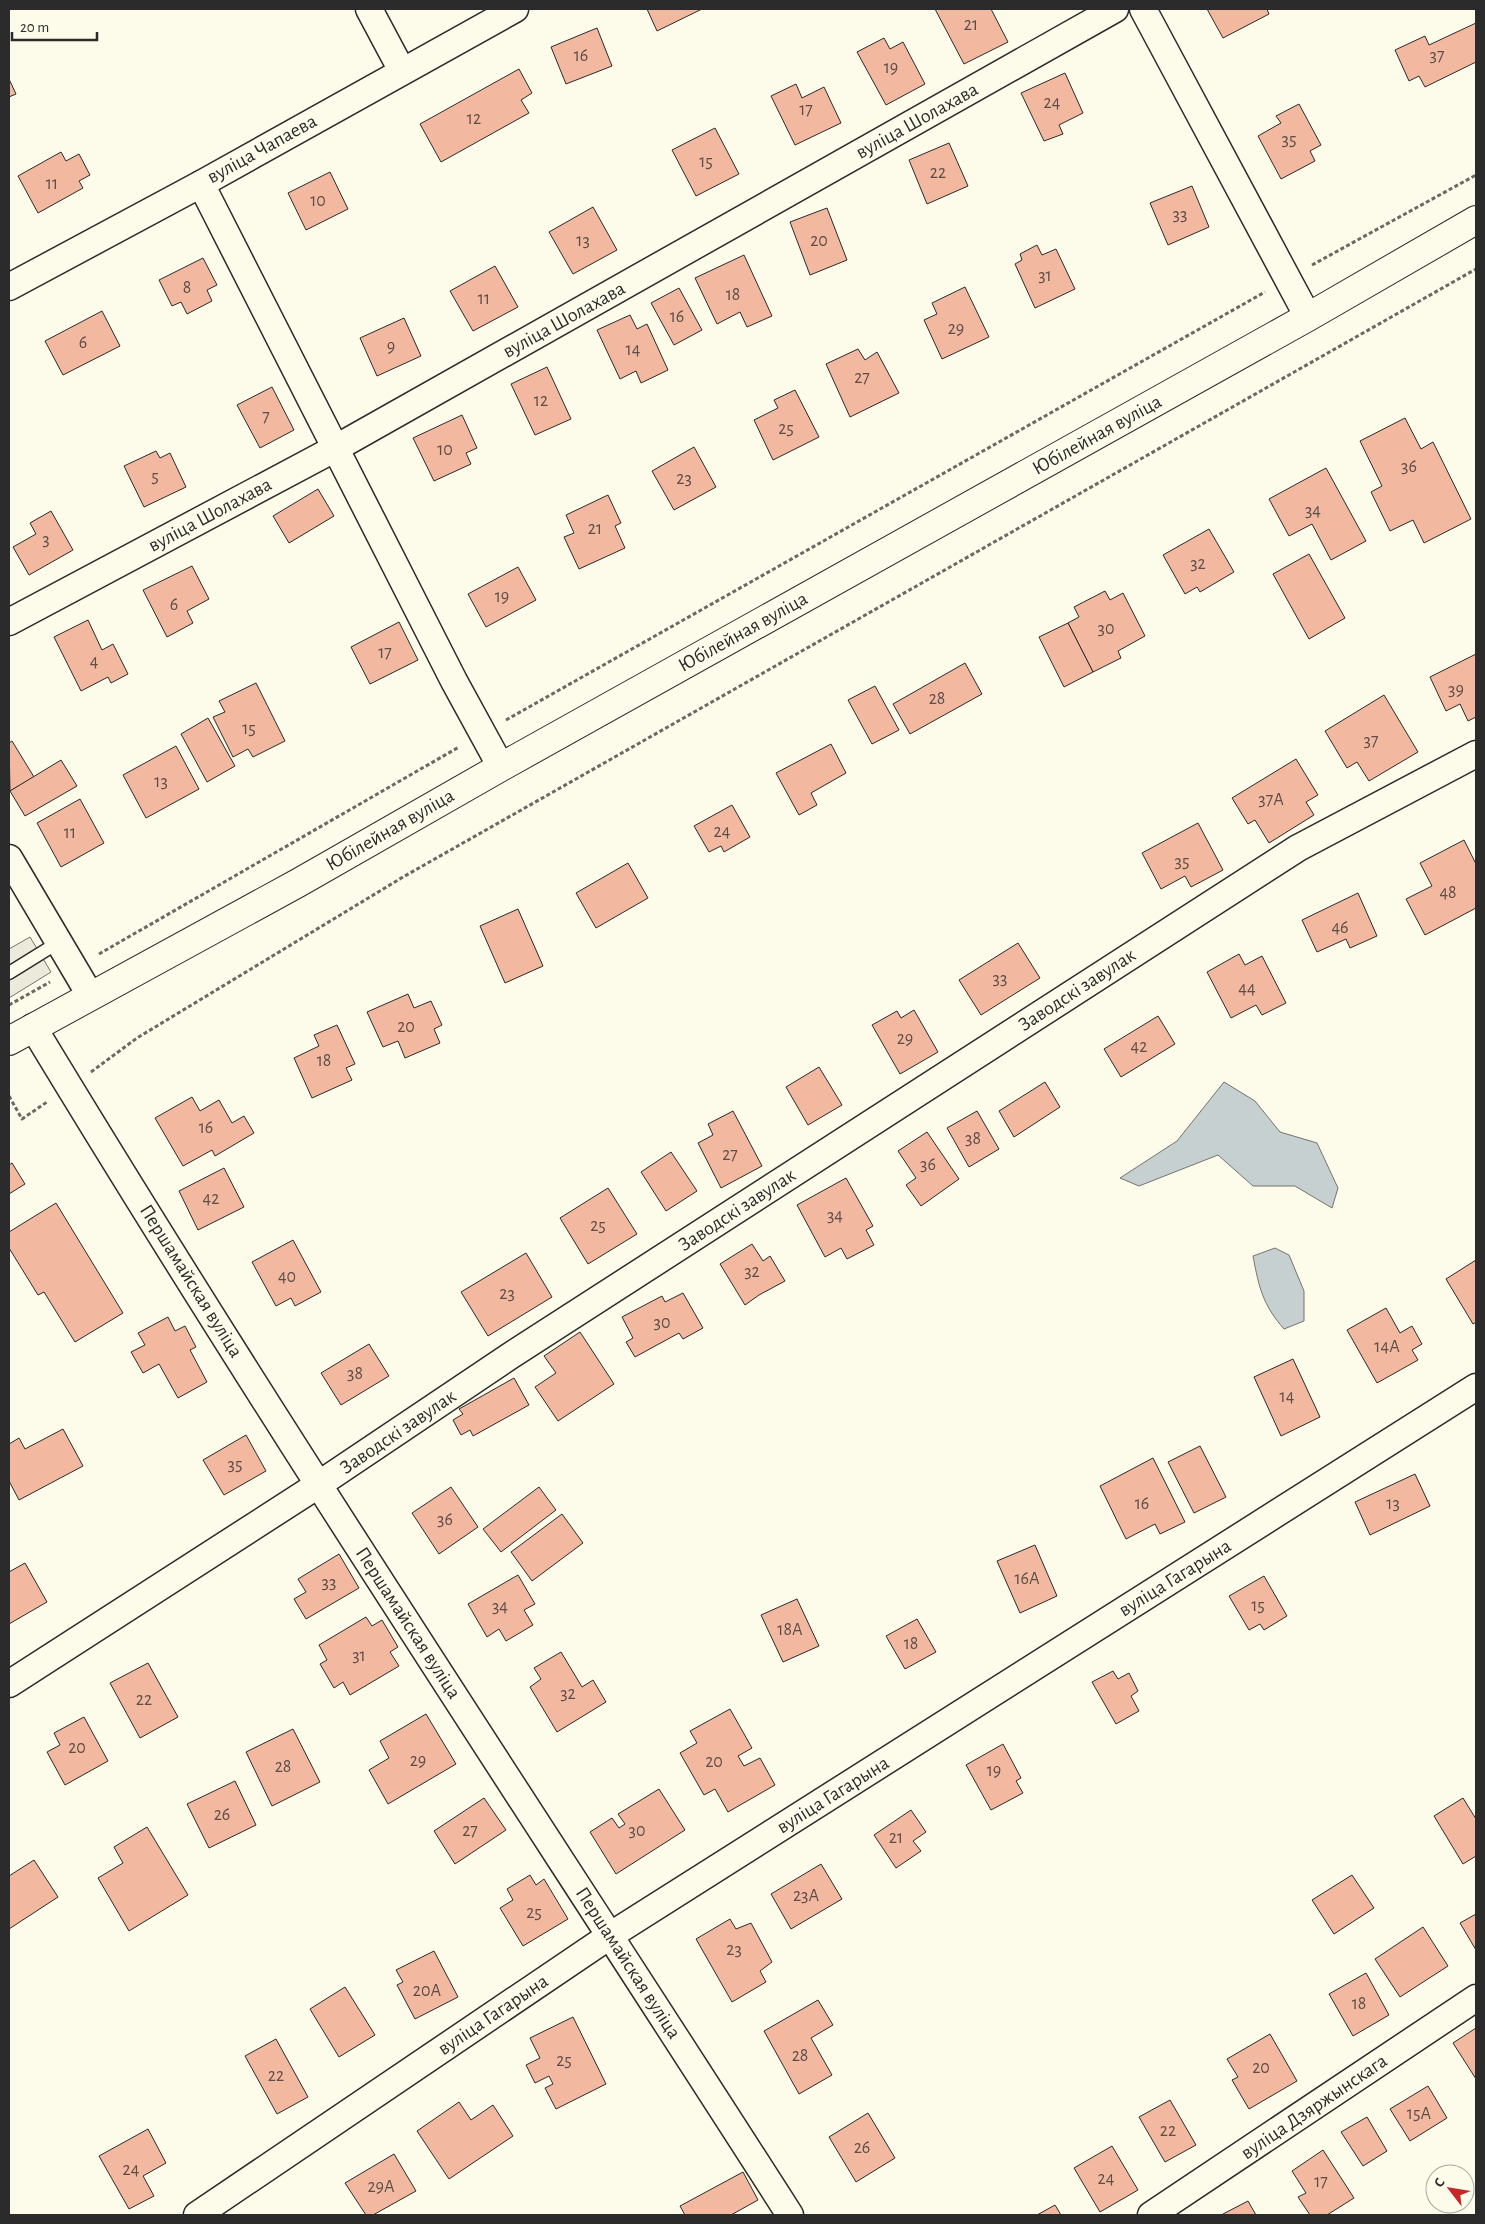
<svg xmlns="http://www.w3.org/2000/svg" width="1485" height="2224" font-family="'Alegreya Sans',sans-serif">
<style>
.parking{fill:#eceadb;stroke:#74746e}
.water{fill:#c7d0d0;stroke:#74746e}
.building{fill:#f2b8a0;stroke:#2b2b2b}
.lines{fill:none;stroke-linecap:round;stroke-linejoin:round}
.lane-casing{stroke:#2b2b2b;stroke-width:15}
.street-casing{stroke:#2b2b2b;stroke-width:29}
.primary-casing{stroke:#2b2b2b;stroke-width:30}
.path{stroke:#6a6964;stroke-width:3;stroke-dasharray:4 2.5;stroke-linecap:butt}
.lane{stroke:#fdfbea;stroke-width:12}
.street{stroke:#fdfbea;stroke-width:26}
.primary{stroke:#fdfbea;stroke-width:28}
.labels{text-anchor:middle;dominant-baseline:central;stroke-width:4;stroke-linejoin:round;paint-order:stroke}
.number-label{font-size:18px;fill:#5d4e48}
.street-label{font-size:20px;fill:#2b2b2b;stroke:#fdfbea}
</style>
<rect width="100%" height="100%" fill="#fdfbea"/>
<!-- parking -->
<path class="parking" d="M30,937L51,972L9,998V949Z"/>
<!-- water -->
<g class="water">
<path d="M1224,1082L1255,1101L1280,1132L1317,1143L1338,1188L1332,1208L1295,1186H1253L1218,1155L1139,1186L1120,1178L1177,1141Z"/>
<path d="M1275,1248L1289,1255L1304,1291V1321L1284,1329C1263,1305 1259,1288 1253,1256Z"/>
</g>
<!-- building -->
<g class="building">
<path d="M647,9H702L657,31Z"/>
<path d="M935,9H991L1008,42L964,64Z"/>
<path d="M1207,9H1267L1269,14L1223,38Z"/>
<path d="M1476,23V62L1425,87L1419,76L1409,81L1395,50L1425,36L1429,45Z"/>
<path d="M597,28L612,66L566,84L551,47Z"/>
<path d="M884,38L890,49L903,42L925,84L886,105L857,52Z"/>
<path d="M519,69L532,93L521,100L529,113L441,162L420,124Z"/>
<path d="M1065,73L1083,113L1059,125L1063,134L1044,141L1021,93Z"/>
<path d="M9,79L16,94L9,97Z"/>
<path d="M796,84L802,98L824,87L841,123L795,145L771,96Z"/>
<path d="M1299,104L1321,145L1310,151L1315,161L1281,179L1258,136L1281,123L1276,116Z"/>
<path d="M715,128L739,174L696,196L672,150Z"/>
<path d="M949,143L968,186L927,204L909,160Z"/>
<path d="M61,152L66,161L79,154L90,175L79,181L83,188L38,213L18,176Z"/>
<path d="M330,172L348,209L306,230L288,193Z"/>
<path d="M1192,186L1209,227L1168,245L1150,203Z"/>
<path d="M593,207L617,250L573,274L549,232Z"/>
<path d="M827,208L847,260L810,275L790,222Z"/>
<path d="M1037,245L1042,255L1056,249L1075,289L1035,308L1015,264L1022,260L1020,254Z"/>
<path d="M744,255L772,316L747,327L740,312L717,324L695,278Z"/>
<path d="M203,258L217,285L207,290L212,301L187,314L181,302L172,306L159,280Z"/>
<path d="M495,266L518,307L473,331L450,291Z"/>
<path d="M965,287L989,337L942,359L924,320L937,314L932,303Z"/>
<path d="M679,288L702,330L674,345L651,303Z"/>
<path d="M102,311L120,346L63,375L45,341Z"/>
<path d="M630,315L637,329L647,324L668,370L641,383L636,371L620,379L597,330Z"/>
<path d="M404,318L421,356L377,376L360,338Z"/>
<path d="M858,349L865,360L877,352L899,393L850,417L826,364Z"/>
<path d="M547,367L571,419L535,435L511,384Z"/>
<path d="M272,387L294,430L260,448L237,405Z"/>
<path d="M795,390L819,437L773,460L754,420L778,408L774,400Z"/>
<path d="M462,415L477,448L466,453L471,464L434,481L413,438Z"/>
<path d="M1405,418L1421,449L1433,442L1471,519L1424,543L1413,520L1390,531L1371,492L1382,486L1360,441Z"/>
<path d="M694,447L716,487L674,510L652,471Z"/>
<path d="M156,451L160,458L170,453L186,487L144,507L124,466Z"/>
<path d="M1326,468L1366,541L1331,560L1312,524L1289,536L1269,499Z"/>
<path d="M318,489L334,516L289,543L273,516Z"/>
<path d="M608,495L621,523L615,526L625,548L579,569L564,537L574,533L566,515Z"/>
<path d="M51,511L73,550L29,575L13,547L36,534L30,523Z"/>
<path d="M1209,529L1234,572L1200,592L1197,587L1185,594L1163,555Z"/>
<path d="M1309,554L1345,618L1309,639L1273,574Z"/>
<path d="M192,566L209,599L187,611L193,623L167,637L143,590Z"/>
<path d="M518,567L536,600L486,627L468,594Z"/>
<path d="M1105,591L1110,600L1123,593L1145,636L1118,651L1121,658L1093,672L1068,623L1079,617L1074,607Z"/>
<path d="M88,620L102,650L113,644L128,674L111,683L108,677L81,691L54,637Z"/>
<path d="M399,622L418,660L370,684L351,647Z"/>
<path d="M1068,623L1093,672L1064,687L1039,637Z"/>
<path d="M1476,654V717L1468,721L1460,704L1446,711L1430,677Z"/>
<path d="M965,663L982,694L910,734L893,704Z"/>
<path d="M256,683L285,741L253,757L248,749L233,757L213,717L225,712L219,701Z"/>
<path d="M875,686L899,730L872,744L848,700Z"/>
<path d="M1384,695L1418,752L1369,781L1357,762L1347,768L1325,731Z"/>
<path d="M208,718L235,766L207,782L181,734Z"/>
<path d="M12,741L34,777L10,791L9,743Z"/>
<path d="M831,744L846,773L811,793L817,805L799,815L776,773Z"/>
<path d="M176,746L199,789L146,818L123,775Z"/>
<path d="M1296,759L1318,795L1306,802L1314,815L1269,843L1255,820L1248,824L1232,798Z"/>
<path d="M61,760L77,786L25,816L10,791Z"/>
<path d="M80,799L104,843L61,867L37,823Z"/>
<path d="M732,805L750,837L724,852L721,846L709,852L694,826Z"/>
<path d="M1198,823L1223,870L1191,887L1185,876L1161,889L1142,853Z"/>
<path d="M1464,840L1476,864V908L1425,935L1406,899L1432,886L1420,863Z"/>
<path d="M628,863L648,898L596,928L576,893Z"/>
<path d="M1358,893L1377,936L1350,948L1346,939L1317,952L1302,920Z"/>
<path d="M518,909L543,966L505,983L480,926Z"/>
<path d="M1018,943L1040,978L981,1015L959,980Z"/>
<path d="M1239,954L1245,965L1262,956L1286,1003L1262,1015L1256,1005L1231,1018L1207,972Z"/>
<path d="M408,994L414,1008L431,1001L442,1025L434,1029L440,1043L405,1058L398,1041L383,1047L367,1012Z"/>
<path d="M914,1010L938,1052L900,1074L872,1025L897,1011L901,1018Z"/>
<path d="M1158,1016L1175,1044L1121,1077L1104,1049Z"/>
<path d="M337,1025L355,1064L346,1068L352,1080L312,1098L294,1058L319,1046L314,1035Z"/>
<path d="M819,1067L842,1105L808,1125L786,1087Z"/>
<path d="M1045,1082L1060,1107L1014,1137L999,1111Z"/>
<path d="M192,1097L200,1111L219,1100L232,1123L244,1116L254,1133L215,1156L212,1150L183,1166L155,1118Z"/>
<path d="M733,1111L762,1166L721,1188L698,1143L713,1135L708,1124Z"/>
<path d="M977,1111L999,1149L969,1167L947,1128Z"/>
<path d="M927,1132L959,1179L921,1206L906,1185L916,1178L898,1151Z"/>
<path d="M671,1152L697,1191L666,1211L641,1172Z"/>
<path d="M12,1163L25,1184L9,1194V1165Z"/>
<path d="M224,1168L244,1207L198,1230L179,1191Z"/>
<path d="M846,1178L873,1226L866,1230L874,1245L847,1259L841,1248L825,1257L797,1205Z"/>
<path d="M608,1188L637,1234L588,1264L560,1218Z"/>
<path d="M56,1203L123,1313L75,1342L44,1292L38,1295L9,1248V1232Z"/>
<path d="M293,1240L321,1292L295,1306L291,1298L276,1306L252,1262Z"/>
<path d="M752,1244L763,1261L770,1256L785,1281L759,1295L745,1305L720,1264Z"/>
<path d="M526,1253L552,1297L488,1336L461,1292Z"/>
<path d="M1476,1260V1322L1473,1324L1446,1279Z"/>
<path d="M683,1293L703,1328L683,1339L679,1333L635,1357L626,1342L633,1338L622,1317L662,1296L665,1302Z"/>
<path d="M1386,1308L1400,1333L1412,1326L1422,1344L1412,1350L1418,1360L1377,1383L1347,1330Z"/>
<path d="M168,1317L175,1331L185,1326L196,1347L190,1350L207,1382L178,1398L159,1364L143,1373L131,1352L145,1345L138,1333Z"/>
<path d="M580,1332L614,1384L558,1421L535,1387L556,1373L544,1356Z"/>
<path d="M369,1344L389,1376L341,1405L321,1373Z"/>
<path d="M1293,1359L1320,1417L1281,1436L1254,1377Z"/>
<path d="M514,1378L529,1405L473,1436L470,1430L461,1435L453,1420L463,1414L459,1409Z"/>
<path d="M63,1429L83,1466L19,1500L9,1481V1444L19,1438L25,1449Z"/>
<path d="M246,1435L266,1471L224,1495L203,1460Z"/>
<path d="M1200,1446L1226,1497L1194,1513L1168,1462Z"/>
<path d="M1153,1458L1185,1522L1160,1534L1155,1524L1126,1539L1100,1486Z"/>
<path d="M1415,1474L1430,1506L1370,1535L1355,1502Z"/>
<path d="M451,1487L478,1527L439,1554L412,1513Z"/>
<path d="M539,1487L556,1510L501,1552L483,1529Z"/>
<path d="M562,1514L583,1543L532,1581L511,1552Z"/>
<path d="M1035,1545L1057,1596L1020,1613L997,1561Z"/>
<path d="M339,1554L359,1588L306,1619L294,1599L306,1592L298,1579Z"/>
<path d="M25,1563L47,1602L9,1624V1572Z"/>
<path d="M518,1575L535,1604L524,1610L533,1625L506,1641L499,1629L487,1637L468,1604Z"/>
<path d="M1264,1576L1287,1616L1264,1630L1260,1624L1249,1630L1229,1596Z"/>
<path d="M797,1599L819,1646L783,1662L761,1615Z"/>
<path d="M366,1617L372,1626L382,1620L398,1647L390,1652L399,1666L350,1695L343,1682L334,1688L320,1664L327,1660L319,1645Z"/>
<path d="M917,1619L936,1652L905,1669L886,1636Z"/>
<path d="M561,1652L582,1687L593,1680L606,1702L557,1732L530,1687L541,1679L534,1668Z"/>
<path d="M148,1663L178,1717L140,1738L110,1683Z"/>
<path d="M1113,1671L1118,1679L1129,1673L1138,1691L1131,1696L1139,1711L1116,1724L1092,1682Z"/>
<path d="M730,1709L752,1748L738,1756L744,1766L760,1758L775,1785L728,1812L715,1789L704,1795L680,1753L697,1743L690,1731Z"/>
<path d="M426,1714L456,1764L388,1804L369,1770L389,1758L380,1741Z"/>
<path d="M84,1717L108,1761L65,1785L47,1752L60,1745L54,1733Z"/>
<path d="M293,1729L320,1782L272,1806L246,1752Z"/>
<path d="M1003,1744L1021,1778L1016,1781L1023,1793L991,1810L966,1765Z"/>
<path d="M235,1781L256,1825L209,1848L187,1804Z"/>
<path d="M659,1789L685,1830L616,1874L590,1832L612,1818L619,1828L625,1824L618,1814Z"/>
<path d="M484,1798L506,1830L455,1864L434,1831Z"/>
<path d="M1463,1798L1476,1819V1856L1463,1864L1434,1816Z"/>
<path d="M911,1810L926,1832L913,1841L921,1851L896,1868L874,1835Z"/>
<path d="M147,1827L188,1895L129,1931L98,1878L123,1863L114,1847Z"/>
<path d="M34,1860L58,1897L9,1929V1876Z"/>
<path d="M821,1864L842,1899L791,1929L771,1894Z"/>
<path d="M530,1875L536,1885L544,1879L568,1919L523,1946L500,1908L513,1900L507,1889Z"/>
<path d="M1352,1875L1374,1908L1334,1934L1312,1900Z"/>
<path d="M1476,1914V1950L1460,1923Z"/>
<path d="M730,1919L736,1929L751,1923L772,1962L760,1971L766,1982L732,2002L696,1939Z"/>
<path d="M1423,1927L1448,1966L1400,1997L1375,1959Z"/>
<path d="M434,1951L458,1997L415,2019L397,1985L403,1982L396,1970Z"/>
<path d="M1366,1973L1389,2015L1353,2036L1329,1994Z"/>
<path d="M345,1987L375,2035L339,2057L310,2009Z"/>
<path d="M818,2000L833,2025L811,2038L832,2075L799,2094L764,2031Z"/>
<path d="M573,2017L606,2084L556,2109L545,2088L553,2084L549,2076L535,2083L526,2065L540,2058L530,2038Z"/>
<path d="M1476,2028V2079L1453,2043Z"/>
<path d="M1270,2034L1297,2081L1249,2109L1232,2080L1238,2077L1227,2059Z"/>
<path d="M276,2039L308,2097L277,2114L245,2056Z"/>
<path d="M1428,2086L1447,2118L1410,2141L1390,2109Z"/>
<path d="M1170,2100L1196,2145L1165,2162L1139,2117Z"/>
<path d="M459,2102L471,2120L493,2105L513,2136L449,2179L417,2131Z"/>
<path d="M868,2113L895,2158L856,2182L829,2137Z"/>
<path d="M1367,2117L1387,2151L1363,2166L1341,2132Z"/>
<path d="M148,2129L166,2163L143,2176L154,2196L129,2209L99,2156Z"/>
<path d="M1112,2146L1138,2190L1100,2212L1074,2168Z"/>
<path d="M1323,2150L1354,2198L1327,2215H1310L1298,2197L1306,2193L1292,2171Z"/>
<path d="M394,2154L416,2191L373,2215H366L345,2183Z"/>
<path d="M743,2172L758,2200L731,2215H685L680,2206Z"/>
<path d="M1248,2201L1256,2215H1224L1223,2214Z"/>
<path d="M1055,2205L1061,2215H1037Z"/>
</g>
<g class="lines">
<defs>
<path id="lane" d="M9,973L59,942"/>
<g id="street">
<path d="M369,9L402,71"/>
<path d="M1143,9L1308,317"/>
<path d="M201,184L454,681L501,767"/>
<path d="M9,287L201,184L515,9"/>
<path d="M9,622L336,448L1115,9"/>
<path d="M9,858L90,995"/>
<path d="M33,1027C276,1429 537,1820 790,2215"/>
<path d="M9,1684L318,1485L510,1356L1298,848L1476,754"/>
<path d="M197,2215L611,1935L1476,1387"/>
<path d="M1151,2215L1476,1998"/>
</g>
<path id="primary" d="M9,1041L298,883L501,767L1308,317L1476,220"/>
</defs>
<!-- lane casing -->
<use href="#lane" class="lane-casing"/>
<!-- street casing -->
<use href="#street" class="street-casing"/>
<!-- primary casing -->
<use href="#primary" class="primary-casing"/>
<!-- path -->
<g class="path">
<path d="M1312,265L1476,175"/>
<path d="M506,720L1265,292"/>
<path d="M99,954L459,747"/>
<path d="M9,1005L50,982"/>
<path d="M91,1072L137,1038L403,877L1476,269"/>
<path d="M9,1096L22,1119L47,1102"/>
</g>
<!-- lane -->
<use href="#lane" class="lane"/>
<!-- street -->
<use href="#street" class="street"/>
<!-- primary -->
<use href="#primary" class="primary"/>
</g>
<g class="labels">
<!-- number labels -->
<g class="number-label">
<text x="971" y="25">21</text>
<text x="581" y="56">16</text>
<text x="1437" y="56">37</text>
<text x="891" y="68">19</text>
<text x="1052" y="103">24</text>
<text x="806" y="110">17</text>
<text x="474" y="119">12</text>
<text x="1289" y="140">35</text>
<text x="706" y="162">15</text>
<text x="938" y="173">22</text>
<text x="52" y="184">11</text>
<text x="318" y="201">10</text>
<text x="1180" y="215">33</text>
<text x="583" y="241">13</text>
<text x="819" y="241">20</text>
<text x="1045" y="276">31</text>
<text x="187" y="288">8</text>
<text x="733" y="295">18</text>
<text x="484" y="299">11</text>
<text x="677" y="317">16</text>
<text x="956" y="329">29</text>
<text x="83" y="343">6</text>
<text x="391" y="347">9</text>
<text x="633" y="350">14</text>
<text x="862" y="378">27</text>
<text x="541" y="401">12</text>
<text x="266" y="417">7</text>
<text x="786" y="429">25</text>
<text x="445" y="450">10</text>
<text x="1409" y="467">36</text>
<text x="155" y="477">5</text>
<text x="684" y="479">23</text>
<text x="1313" y="511">34</text>
<text x="595" y="529">21</text>
<text x="46" y="540">3</text>
<text x="1198" y="564">32</text>
<text x="502" y="597">19</text>
<text x="174" y="605">6</text>
<text x="1106" y="629">30</text>
<text x="385" y="653">17</text>
<text x="94" y="662">4</text>
<text x="1456" y="690">39</text>
<text x="937" y="699">28</text>
<text x="249" y="729">15</text>
<text x="1371" y="741">37</text>
<text x="161" y="782">13</text>
<text x="1271" y="800">37А</text>
<text x="722" y="832">24</text>
<text x="70" y="833">11</text>
<text x="1182" y="862">35</text>
<text x="1448" y="893">48</text>
<text x="1340" y="928">46</text>
<text x="1000" y="979">33</text>
<text x="1247" y="989">44</text>
<text x="406" y="1027">20</text>
<text x="905" y="1039">29</text>
<text x="1139" y="1047">42</text>
<text x="324" y="1061">18</text>
<text x="206" y="1128">16</text>
<text x="973" y="1139">38</text>
<text x="730" y="1155">27</text>
<text x="928" y="1165">36</text>
<text x="211" y="1199">42</text>
<text x="835" y="1216">34</text>
<text x="598" y="1226">25</text>
<text x="752" y="1272">32</text>
<text x="287" y="1277">40</text>
<text x="507" y="1294">23</text>
<text x="662" y="1323">30</text>
<text x="1387" y="1347">14А</text>
<text x="355" y="1374">38</text>
<text x="1287" y="1397">14</text>
<text x="235" y="1465">35</text>
<text x="1142" y="1504">16</text>
<text x="1393" y="1504">13</text>
<text x="445" y="1520">36</text>
<text x="1027" y="1579">16А</text>
<text x="329" y="1583">33</text>
<text x="1258" y="1606">15</text>
<text x="500" y="1607">34</text>
<text x="790" y="1630">18А</text>
<text x="911" y="1644">18</text>
<text x="359" y="1656">31</text>
<text x="568" y="1694">32</text>
<text x="144" y="1700">22</text>
<text x="77" y="1748">20</text>
<text x="418" y="1761">29</text>
<text x="714" y="1762">20</text>
<text x="283" y="1767">28</text>
<text x="994" y="1771">19</text>
<text x="222" y="1815">26</text>
<text x="470" y="1831">27</text>
<text x="637" y="1831">30</text>
<text x="896" y="1838">21</text>
<text x="806" y="1896">23А</text>
<text x="534" y="1913">25</text>
<text x="734" y="1950">23</text>
<text x="427" y="1991">20А</text>
<text x="1359" y="2004">18</text>
<text x="800" y="2056">28</text>
<text x="564" y="2061">25</text>
<text x="1261" y="2068">20</text>
<text x="276" y="2076">22</text>
<text x="1419" y="2114">15А</text>
<text x="1168" y="2131">22</text>
<text x="862" y="2148">26</text>
<text x="131" y="2170">24</text>
<text x="1106" y="2179">24</text>
<text x="1321" y="2182">17</text>
<text x="381" y="2187">29А</text>
</g>
<!-- street labels -->
<g class="street-label">
<text transform="translate(917 121) rotate(-29)">вуліца Шолахава</text>
<text transform="translate(262 149) rotate(-29)">вуліца Чапаева</text>
<text transform="translate(564 320) rotate(-29)">вуліца Шолахава</text>
<text transform="translate(1097 435) rotate(-29)">Юбілейная вуліца</text>
<text transform="translate(210 515) rotate(-28)">вуліца Шолахава</text>
<text transform="translate(743 632) rotate(-29)">Юбілейная вуліца</text>
<text transform="translate(390 830) rotate(-30)">Юбілейная вуліца</text>
<text transform="translate(1077 990) rotate(-33)">Заводскі завулак</text>
<text transform="translate(737 1210) rotate(-33)">Заводскі завулак</text>
<text transform="translate(191 1281) rotate(58)">Першамайская вуліца</text>
<text transform="translate(398 1432) rotate(-34)">Заводскі завулак</text>
<text transform="translate(1175 1578) rotate(-32)">вуліца Гагарына</text>
<text transform="translate(408 1623) rotate(57)">Першамайская вуліца</text>
<text transform="translate(833 1795) rotate(-32)">вуліца Гагарына</text>
<text transform="translate(628 1963) rotate(57)">Першамайская вуліца</text>
<text transform="translate(493 2015) rotate(-34)">вуліца Гагарына</text>
<text transform="translate(1314 2107) rotate(-34)">вуліца Дзяржынскага</text>
</g>
</g>
<!-- border -->
<rect width="1485" height="2224" fill="none" stroke="#2b2b2b" stroke-width="20"/>
<!-- north arrow -->
<g transform="translate(1450 2189) rotate(301)"><circle r="24" fill="#fdfbea" stroke="#a9a89e"/>
<path d="M0-4L9 19L0 12L-9 19Z" fill="#c62828"/>
<text y="-8" font-size="14" font-weight="bold" text-anchor="middle" fill="#2b2b2b">С</text>
</g>
<!-- scale -->
<path d="M12 32v8h85v-8" fill="none" stroke="#2b2b2b" stroke-width="2.5"/>
<text x="20" y="32" font-size="15" fill="#2b2b2b" stroke="#fdfbea" stroke-width="4" paint-order="stroke">20 m</text>
</svg>
